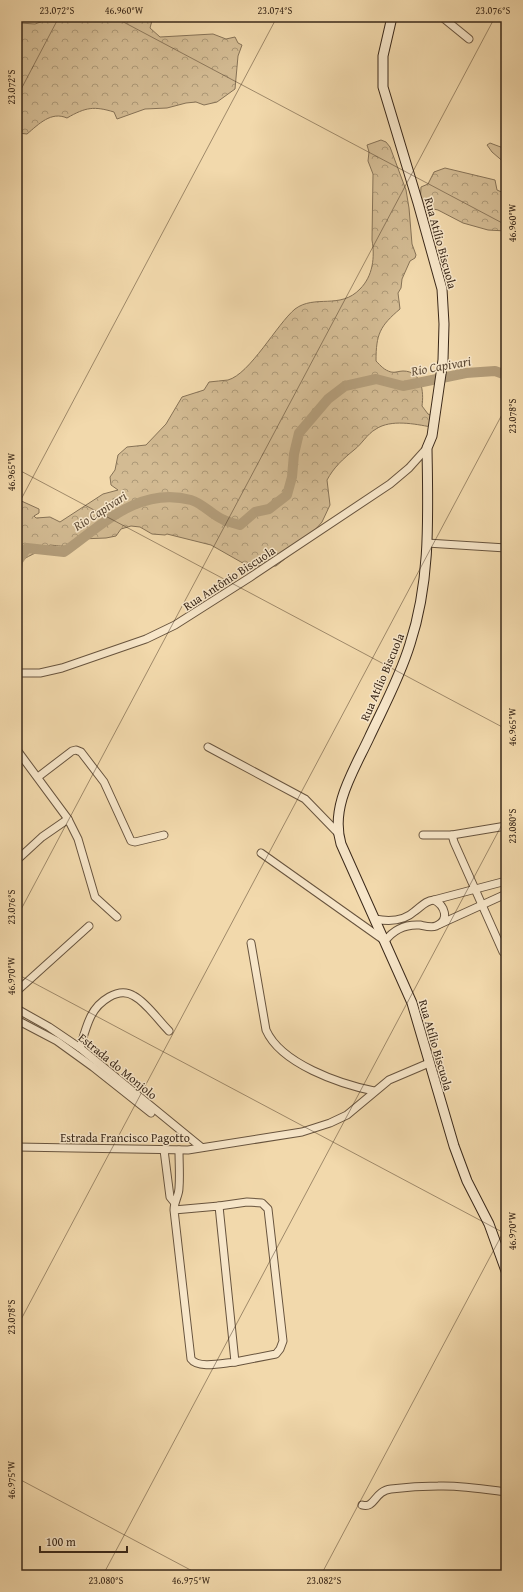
<svg xmlns="http://www.w3.org/2000/svg" width="523" height="1592" font-family="'Gentium Book Plus',serif">
<style>
.forest{fill:url(#forest-crowns);stroke:#867256}
.lines{fill:none;stroke-linecap:round;stroke-linejoin:round}
.river{stroke:#b39d7a;stroke-width:10}
.street-casing{stroke:#68543e;stroke-width:9}
.secondary-casing{stroke:#3a2819;stroke-width:11}
.street{stroke:#f7e6c9;stroke-width:7}
.secondary{stroke:#f7e6c9;stroke-width:9}
.ticks{fill:none;stroke:#3a2819;stroke-width:1;stroke-opacity:0.45}
.labels{text-anchor:middle;dominant-baseline:central;stroke-width:3;stroke-linejoin:round;paint-order:stroke}
.street-label{font-size:12px;fill:#3a2819;stroke:#f7e6c9}
.water-label{font-size:13px;font-style:italic;fill:#5e4b36;stroke:#f7e6c9}
.neatline{fill:none;stroke:#3a2819;stroke-width:1.5}
.ticks-label{font-size:10px;text-anchor:middle;fill:#3a2819}
</style>
<defs>
<pattern id="forest-crowns" width="20" height="18" patternUnits="userSpaceOnUse"><rect width="20" height="18" fill="#d3bb93"/><path d="M2 6a3 3 0 1 1 6 0M12 15a3 3 0 1 1 6 0" fill="none" stroke="#ac9877"/></pattern>
</defs>
<rect width="100%" height="100%" fill="#f2d9ac"/>
<filter id="stains"><feTurbulence type="fractalNoise" baseFrequency=".005" numOctaves="4"/><feColorMatrix values="0 0 0 0 .2 0 0 0 0 .09 0 0 0 0 .02 0 0 0 .5 -.17"/></filter>
<radialGradient id="worn" r=".72"><stop offset=".6" stop-color="#630" stop-opacity="0"/><stop offset="1" stop-color="#630" stop-opacity=".3"/></radialGradient>
<!-- forest -->
<g class="forest">
<path d="M83,17H153L150,28L160,37L213,34L226,39L235,37L238,43L242,45L238,56L235,89L217,102L204,105L196,102L186,103L167,108L145,109L117,119L114,112C94,106 86,107 67,118C51,111 39,124 27,134L18,133L17,31L20,23L35,24L43,21Z"/>
<path d="M381,140L386,142L390,147L406,190L409,208L412,244L416,255L415,258L410,261L402,279L401,288L398,293L400,309C380,326 376,334 376,361C381,366 384,370 391,372C395,373 399,371 403,371C422,371 424,392 422,406L428,414L438,419L431,427C415,424 391,419 376,429C367,434 362,444 354,450C343,459 334,467 327,480L330,505L322,522L301,546L276,566H248L211,545L167,534L165,535L152,534L140,527L131,526L121,529L116,536L106,538L81,539C73,549 61,546 50,545C39,553 26,555 17,565V499L39,509V513L34,516L36,518L50,517L60,522L103,494L118,490L111,485L110,477L115,470L118,455L127,447L146,445L166,424L182,397L204,390L209,382C215,381 222,381 228,380C250,374 277,324 295,309C315,294 340,310 360,289C373,276 375,257 372,240L373,174L368,161L369,152L367,145Z"/>
<path d="M490,143L506,149V164L492,152L487,145Z"/>
<path d="M445,168L495,180L497,190L506,194V231L488,230L463,223L438,210L420,206L421,187L428,184L434,172Z"/>
</g>
<g class="lines">
<!-- river -->
<path class="river" d="M17,568L18,561L27,548L64,552C102,525 139,486 191,500C202,503 211,514 222,519C227,522 234,523 240,525L255,512L269,509L287,495L292,477L294,454L299,433L328,399L345,386L376,379L403,386L466,373L495,371L506,375"/>
<defs>
<g id="street">
<path d="M442,17L469,39"/>
<path d="M427,543L506,548"/>
<path d="M17,673H40L62,668L146,639L175,625L249,578L390,484L409,468L427,448"/>
<path d="M208,747L305,799L338,833"/>
<path d="M17,750L68,819L78,839L95,897L117,917"/>
<path d="M38,777L72,751L76,750L81,752L104,782L131,841L135,842L164,835"/>
<path d="M423,835H452L454,842L503,952L506,954"/>
<path d="M452,835L506,826"/>
<path d="M261,853L385,941C394,929 405,924 420,925C425,926 431,928 436,926C451,920 444,905 434,900C425,901 422,906 415,911C404,921 389,922 375,919"/>
<path d="M17,860L42,837L68,819"/>
<path d="M434,900L506,881"/>
<path d="M440,924L506,894"/>
<path d="M251,943L266,1030C281,1064 340,1084 374,1091"/>
<path d="M17,991L89,926"/>
<path d="M17,1009L49,1027L80,1048L201,1147"/>
<path d="M17,1020L57,1041L93,1067L151,1113"/>
<path d="M80,1048C83,1038 86,1026 91,1016C98,1002 118,986 134,996C147,1003 158,1020 169,1031"/>
<path d="M17,1147L188,1150L302,1132L330,1123L347,1115L389,1080L429,1063"/>
<path d="M164,1150L170,1197L174,1202"/>
<path d="M219,1206L247,1202L262,1203L268,1209L283,1341L280,1349L276,1354L235,1362"/>
<path d="M174,1210L219,1206L235,1362C223,1363 198,1369 191,1359L174,1210C174,1201 179,1196 179,1188C180,1176 179,1163 179,1150"/>
<path d="M362,1505C375,1509 374,1491 391,1489C407,1487 422,1486 438,1486C460,1485 484,1489 506,1492"/>
</g>
<path id="secondary" d="M392,17L383,56V87L418,203L442,289L444,324L443,360L432,436L427,448C428,515 431,580 410,644C400,677 383,708 369,738C353,772 330,807 341,844L412,1003L454,1146L467,1181L489,1224L506,1271"/>
</defs>
<!-- street casing -->
<use href="#street" class="street-casing"/>
<!-- secondary casing -->
<use href="#secondary" class="secondary-casing"/>
<!-- street -->
<use href="#street" class="street"/>
<!-- secondary -->
<use href="#secondary" class="secondary"/>
</g>
<!-- ticks -->
<path class="ticks" d="M114,17L506,225M17,97L59,17M17,469L506,729M17,507L277,17M17,917L495,17M17,974L506,1234M17,1327L506,407M17,1478L200,1575M103,1575L506,817M321,1575L506,1227"/>
<g class="labels">
<!-- street labels -->
<g class="street-label">
<text transform="translate(441 243) rotate(75)">Rua Atílio Biscuola</text>
<text transform="translate(229 578) rotate(-33)">Rua Antônio Biscuola</text>
<text transform="translate(382 677) rotate(-67)">Rua Atílio Biscuola</text>
<text transform="translate(436 1045) rotate(74)">Rua Atílio Biscuola</text>
<text transform="translate(118 1066) rotate(39)">Estrada do Monjolo</text>
<text x="125" y="1137">Estrada Francisco Pagotto</text>
</g>
<!-- water labels -->
<g class="water-label">
<text transform="translate(441 366) rotate(-10)">Rio Capivari</text>
<text transform="translate(100 511) rotate(-33)">Rio Capivari</text>
</g>
</g>
<!-- margin -->
<rect width="523" height="1592" fill="none" stroke="#f2d9ac" stroke-width="44"/>
<!-- scale -->
<path d="M40 1546v6h87v-6" fill="none" stroke="#3a2819" stroke-width="2"/>
<text x="46" y="1546" font-size="12" fill="#3a2819" stroke="#f7e6c9" stroke-width="3" paint-order="stroke">100 m</text>
<rect x="22" y="22" width="479" height="1548" class="neatline"/>
<g class="ticks-label">
<text x="57" y="14">23.072°S</text>
<text x="124" y="14">46.960°W</text>
<text x="275" y="14">23.074°S</text>
<text x="493" y="14">23.076°S</text>
<text transform="translate(11 87) rotate(-90)" y="4">23.072°S</text>
<text transform="translate(512 223) rotate(-90)" y="4">46.960°W</text>
<text transform="translate(512 416) rotate(-90)" y="4">23.078°S</text>
<text transform="translate(11 472) rotate(-90)" y="4">46.965°W</text>
<text transform="translate(512 727) rotate(-90)" y="4">46.965°W</text>
<text transform="translate(512 826) rotate(-90)" y="4">23.080°S</text>
<text transform="translate(11 907) rotate(-90)" y="4">23.076°S</text>
<text transform="translate(11 976) rotate(-90)" y="4">46.970°W</text>
<text transform="translate(512 1231) rotate(-90)" y="4">46.970°W</text>
<text transform="translate(11 1317) rotate(-90)" y="4">23.078°S</text>
<text transform="translate(11 1480) rotate(-90)" y="4">46.975°W</text>
<text x="106" y="1584">23.080°S</text>
<text x="191" y="1584">46.975°W</text>
<text x="324" y="1584">23.082°S</text>
</g>
<rect width="100%" height="100%" filter="url(#stains)"/>
<rect width="100%" height="100%" fill="url(#worn)"/>
</svg>
